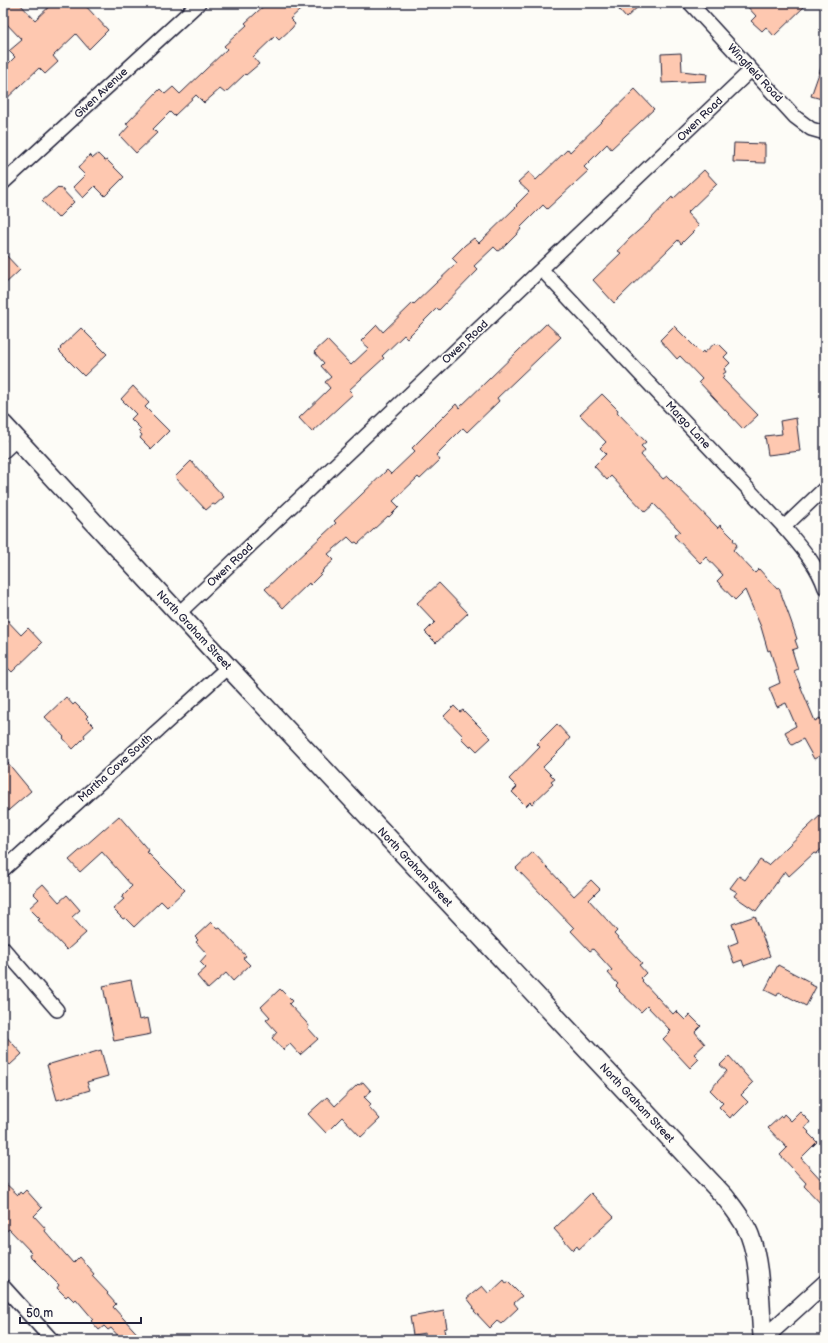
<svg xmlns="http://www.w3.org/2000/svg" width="828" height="1343" font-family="'Balsamiq Sans',sans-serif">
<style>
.building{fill:#fec8b0;stroke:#22223b}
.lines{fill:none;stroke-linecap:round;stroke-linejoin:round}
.minor-casing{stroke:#22223b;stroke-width:16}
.tertiary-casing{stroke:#22223b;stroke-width:19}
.secondary-casing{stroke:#22223b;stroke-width:21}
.minor{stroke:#fdfcf7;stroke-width:13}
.tertiary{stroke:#fdfcf7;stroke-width:16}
.secondary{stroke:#fdfcf7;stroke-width:18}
.labels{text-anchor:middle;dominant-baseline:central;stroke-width:3.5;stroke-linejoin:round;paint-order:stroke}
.street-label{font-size:11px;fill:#22223b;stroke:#fdfcf7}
</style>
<rect width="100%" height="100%" fill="#fdfcf7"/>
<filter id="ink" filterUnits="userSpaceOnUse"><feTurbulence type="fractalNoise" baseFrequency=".025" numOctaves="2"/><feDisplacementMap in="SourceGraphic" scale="8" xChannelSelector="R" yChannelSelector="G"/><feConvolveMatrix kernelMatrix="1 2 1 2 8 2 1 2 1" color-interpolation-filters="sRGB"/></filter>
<g filter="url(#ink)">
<!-- building -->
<g class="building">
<path d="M7,3H19L35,20L53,3H83L108,30L89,49L76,34L53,56L58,62L45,74L39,68L3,102V69L15,57L9,51L22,40L3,20V7Z"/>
<path d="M267,3H308L290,19L295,24L292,28L279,40L275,36L253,57L259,64L246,75L245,74L225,93L220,89L204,103L196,95L174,116L170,112L153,129L157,133L136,153L120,136L129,126L126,124L160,89L165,94L173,87L180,94L227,49L224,46L247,25L245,23Z"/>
<path d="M613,3H642L626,18Z"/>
<path d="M744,3H808L774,36L766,27L762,31L751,21L756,16Z"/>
<path d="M681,53L682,71L707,74L706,81L662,83L661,54Z"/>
<path d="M823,62H825V100L811,96Z"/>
<path d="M635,89L654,109L611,149L607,144L584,167L588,171L547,209L543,205L520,228L521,229L517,234L505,246L498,251L494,247L474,266L478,270L439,310L437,308L407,338L404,335L382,356L384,358L349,390L353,394L312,432L299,418L330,388L325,382L331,377L321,366L324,363L314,352L327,340L351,365L369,348L361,341L377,325L383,332L413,303L414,304L457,263L452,258L465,245L474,238L479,243L517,206L516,205L529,192L518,182L529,172L536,180L568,149L570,152Z"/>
<path d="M734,143L765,144V163L733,162Z"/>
<path d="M98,154L105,161L107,160L124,177L105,196L95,186L83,198L73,187L85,175L78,168L90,155L93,158Z"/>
<path d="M704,170L717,184L687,213L699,226L681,244L678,240L614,303L593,280L621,253L618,251L629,239L646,224L672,197L673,199Z"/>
<path d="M58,187L59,188L60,187L74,202L58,218L42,201Z"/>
<path d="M3,252L20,270L3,286Z"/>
<path d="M546,324H547L561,337L497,398L499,401L467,432L463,428L436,455L440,460L420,479L418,477L393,501L399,507L389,517L388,516L358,544L356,542L354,543L348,537L328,554L334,560L322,571L323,572L310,585L309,583L283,608L265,589L336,523L334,521L387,470L391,474L415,451L412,448L456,404L459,408Z"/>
<path d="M674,326L701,353L703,351L704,353L715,343L717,345L719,344L728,353L724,357L730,363L724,369L726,372L723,374L724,376L722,378L758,415L743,429L699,382L702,379L680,356L677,359L660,340Z"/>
<path d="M81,328L107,354L84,376L59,351L61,349L60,348Z"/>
<path d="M133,386L149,403L145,407L169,431L151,449L140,438L142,435L138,431L141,429L131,419L136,414L121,399Z"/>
<path d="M602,394L618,410L617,412L646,442L641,446L645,450L641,455L663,479L667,476L718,528L720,525L734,539L733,540L737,545L733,550L755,573L759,569L777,589L779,588L791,621L797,639L795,640L798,648L792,650L798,669L794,671L815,721L820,718L825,726V753L814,759L803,739L792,745L785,732L796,726L786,703L777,707L769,688L780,683L770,650L768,651L761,627L745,590L735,600L717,581L723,575L706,557L700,563L674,536L680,531L654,504L645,512L611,476L607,480L594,466L606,454L600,448L606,442L580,415Z"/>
<path d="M796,418L800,451L768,455L765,436L782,434L780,421Z"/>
<path d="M191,461L224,497L215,505L213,504L206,510L175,477Z"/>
<path d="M439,583L468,613L436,643L425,632L435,622L417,603Z"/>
<path d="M3,616L21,635L28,628L42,643L12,672L3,663Z"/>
<path d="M66,697L73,705L75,703L88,716L86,718L94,726L84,735L85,737L73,749L63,738L64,737L45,717Z"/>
<path d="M454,706L460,712L463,710L491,738L477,751L471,745L470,747L461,738L463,736L444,716Z"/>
<path d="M557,724L570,738L565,744V745L543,767L555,779L551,782L553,784L532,804L530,802L526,806L512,792L517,787L509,779L540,747L537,744Z"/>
<path d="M3,757L31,791L3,815Z"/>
<path d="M825,811V846L816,854L814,853L789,876L785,871L756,911L734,896L737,892L730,888L739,876L745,880L760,860L768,865Z"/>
<path d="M119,816L149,851L147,852L185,890L167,907L161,901L134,927L125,918L123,919L113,909L124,899L121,897L132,886L102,852L80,872L69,860Z"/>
<path d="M533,852L574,896L591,880L600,889L589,900L617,931L614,934L642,963L639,965L646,973L641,978L643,980L642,981L673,1014L676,1011L685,1020L690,1015L701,1026L695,1032L705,1044L694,1054L699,1059L690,1068L663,1039L671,1031L647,1006L641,1012L619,991L620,990L616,986L618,984L608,973L612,970L593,949L590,951L571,931L574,928L516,868Z"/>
<path d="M43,884L59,902L67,895L80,910L72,917L86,933L67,950L38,920L40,919L29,908L39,899L33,893Z"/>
<path d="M755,916L770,956L744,966L742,960L734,963L728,946L738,942L732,924Z"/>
<path d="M211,922L218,929L220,928L246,956L243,958L250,965L233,981L226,973L208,989L197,976L206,968L200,962L207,954L196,942L198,940L195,937Z"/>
<path d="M778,965L810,982L809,984L816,987L806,1006L787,996V997L779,992L777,996L765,990Z"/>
<path d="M131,980L139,1020L148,1018L151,1034L114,1041L103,986Z"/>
<path d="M280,989L292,1001L289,1004L306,1022L309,1026L308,1028L318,1039L300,1055L290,1044L283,1050L272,1038L277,1032L266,1020L270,1017L261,1007Z"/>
<path d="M3,1033L22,1054L10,1065L3,1058Z"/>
<path d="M101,1050L108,1076L87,1082L90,1090L57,1100L47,1065L77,1056L78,1057Z"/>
<path d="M729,1056L753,1083L741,1095L748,1102L734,1116L733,1114L730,1118L719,1107L723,1103L710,1090L727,1071L720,1065Z"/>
<path d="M363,1082L371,1091L364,1097L371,1104L369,1107L380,1119L361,1137L342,1117L326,1133L308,1114L327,1097L335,1106L358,1084L359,1085Z"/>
<path d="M800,1112L810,1122L805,1128L809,1132L808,1133L817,1142L801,1158L825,1184V1208L804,1186L806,1183L780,1155L787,1148L768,1128L781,1116L782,1117L784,1114L791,1121Z"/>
<path d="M3,1181L18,1195L20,1192L22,1194L26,1190L42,1208L34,1216L46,1229L45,1231L73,1263L79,1257L94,1274L92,1276L108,1293L107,1294L116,1304L113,1307L143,1340H122L111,1328L108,1330L104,1326L99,1330L91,1321L93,1319L76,1299L74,1301L68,1295L66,1297L57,1288L59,1285L31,1257L30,1254L32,1253L9,1229L3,1234Z"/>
<path d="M591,1193L614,1217L579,1249L577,1246L573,1250L554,1229Z"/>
<path d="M504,1280L506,1283L508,1282L522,1296L514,1303L518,1308L501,1324L497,1321L490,1328L474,1311H475L473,1308L474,1307L467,1298L482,1286L489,1294Z"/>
<path d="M444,1311L447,1328L444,1329L446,1340H426L425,1333L413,1335L410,1317Z"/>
</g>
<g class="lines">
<defs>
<g id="minor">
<path d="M690,3L795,117L811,129L825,133"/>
<path d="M3,183L199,3"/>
<path d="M542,270L784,527C800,546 817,564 825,588"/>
<path d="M3,452L17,439"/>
<path d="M784,527L825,488"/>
<path d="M178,614L751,70"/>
<path d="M3,870L228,667"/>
<path d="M3,948L57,1010"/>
<path d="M3,1286L52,1340"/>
</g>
<path id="tertiary" d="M762,1340L825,1283"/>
<path id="secondary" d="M3,424L228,667L725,1197C734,1209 745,1222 750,1236C762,1269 759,1306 763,1340"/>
</defs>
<!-- minor casing -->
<use href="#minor" class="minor-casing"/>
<!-- tertiary casing -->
<use href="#tertiary" class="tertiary-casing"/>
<!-- secondary casing -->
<use href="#secondary" class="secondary-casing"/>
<!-- minor -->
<use href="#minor" class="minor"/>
<!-- tertiary -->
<use href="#tertiary" class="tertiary"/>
<!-- secondary -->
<use href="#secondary" class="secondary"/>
</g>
</g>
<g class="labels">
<!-- street labels -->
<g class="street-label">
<text transform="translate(755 73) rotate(47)">Wingfield Road</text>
<text transform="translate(101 93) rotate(-43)">Given Avenue</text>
<text transform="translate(700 119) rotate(-44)">Owen Road</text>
<text transform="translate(465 342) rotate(-43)">Owen Road</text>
<text transform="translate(688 425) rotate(47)">Margo Lane</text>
<text transform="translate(230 565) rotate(-43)">Owen Road</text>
<text transform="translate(194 630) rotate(47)">North Graham Street</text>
<text transform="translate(115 768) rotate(-42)">Martha Cove South</text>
<text transform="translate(415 867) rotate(47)">North Graham Street</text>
<text transform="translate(637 1103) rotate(47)">North Graham Street</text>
</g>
</g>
<!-- margin -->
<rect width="828" height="1343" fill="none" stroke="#fdfcf7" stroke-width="16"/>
<rect x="8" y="8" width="812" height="1327" fill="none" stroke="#22223b" stroke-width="1.5" filter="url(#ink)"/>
<!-- scale -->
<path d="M20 1317v6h121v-6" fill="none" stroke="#22223b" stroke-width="2"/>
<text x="26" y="1317" font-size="12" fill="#22223b" stroke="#fdfcf7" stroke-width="3" paint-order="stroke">50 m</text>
</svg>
